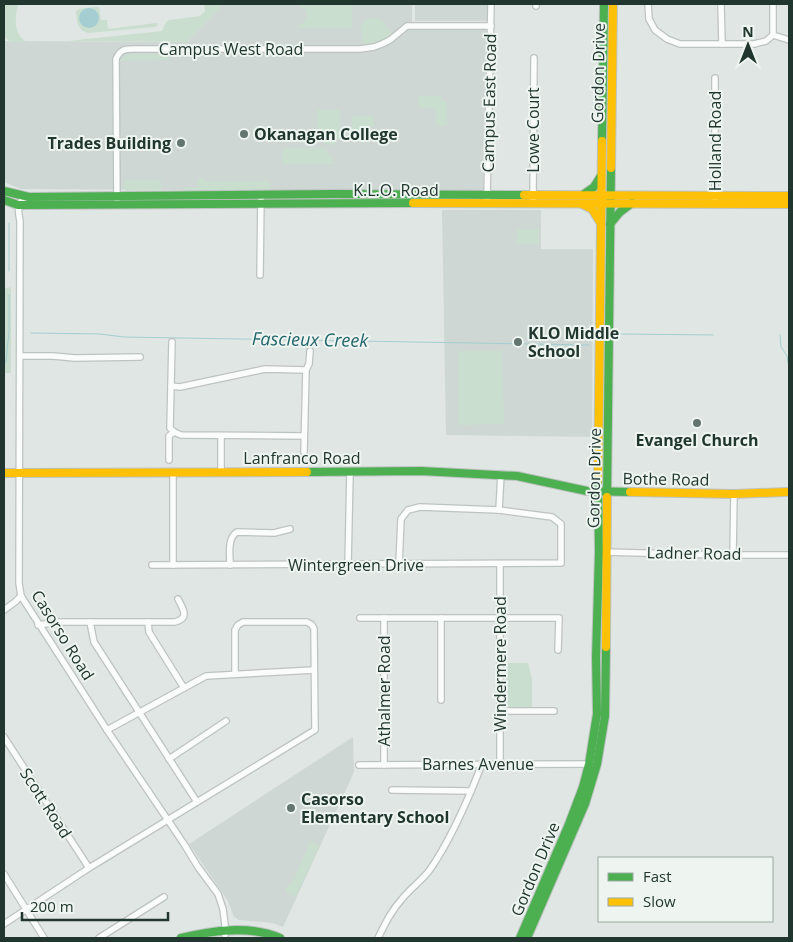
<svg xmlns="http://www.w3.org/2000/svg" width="793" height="942" font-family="'Open Sans',sans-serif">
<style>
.built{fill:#ced7d3}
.green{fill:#cadecf}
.water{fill:#a4ced1}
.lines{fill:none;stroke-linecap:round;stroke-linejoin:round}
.stream{stroke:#a4ced1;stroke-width:1}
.street-casing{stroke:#bdc3c0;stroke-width:8}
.fast-casing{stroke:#bdc3c0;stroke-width:10}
.slow-casing{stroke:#bdc3c0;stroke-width:10}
.street{stroke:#fafbfb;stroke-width:5.5}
.fast{stroke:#4caf50;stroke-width:8}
.slow{stroke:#ffc107;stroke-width:8}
.poi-dot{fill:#64746e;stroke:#eef5f1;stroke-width:2}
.labels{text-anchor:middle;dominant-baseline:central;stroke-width:4;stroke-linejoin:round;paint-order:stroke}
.street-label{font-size:16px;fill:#21362f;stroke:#eef5f1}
.poi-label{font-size:16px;font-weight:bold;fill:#21362f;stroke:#eef5f1;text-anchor:start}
.water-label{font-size:18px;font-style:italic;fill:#21646c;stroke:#eef5f1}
</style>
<rect width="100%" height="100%" fill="#e0e6e3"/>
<!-- built -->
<g class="built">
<path d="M223,4H412V26L486,27L483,192L21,189L4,182V41L187,42Z"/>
<rect x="415" y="4" width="72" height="17"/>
<path d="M442,210H541V249H593L592,437L446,435Z"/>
<path d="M353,737L354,772L283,927L273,923L239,920L234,917L228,901L189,844Z"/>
</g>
<!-- green -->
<g class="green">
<path d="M4,4H18C15,18 13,34 27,42H11L4,37Z"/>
<path d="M204,4H223L187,42L68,41L162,31L166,22L169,20L200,16L205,11Z"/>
<path d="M297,4H352V28H296V27C309,22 310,9 297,4Z"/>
<path d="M94,7H99L101,20H107L108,29L156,23L158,24L157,26L155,27L88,33C77,30 77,21 76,11L79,9Z"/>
<path d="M367,19H381L392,35C382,42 373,46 362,43V34L360,27Z"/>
<path d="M128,54H169V60L121,61L122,58Z"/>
<path d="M419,96H442V101L447,102V125L436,126V114L434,108H419Z"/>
<path d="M317,110H340V139H335V145L325,144L317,135Z"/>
<path d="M352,116H374V126H366L359,132V135H352Z"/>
<path d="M285,148H325L336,164H282V152Z"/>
<path d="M199,178H204L206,181H270L271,189L266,191H184V187H197L198,179Z"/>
<path d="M125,180H161V190L126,191L123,187Z"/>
<rect x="517" y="229" width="22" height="15"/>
<path d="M11,287V373H4V289Z"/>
<path d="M459,351H502L504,424L459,425Z"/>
<path d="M506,663H528L532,679V707H510L508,706L506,702Z"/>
<path d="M310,841L319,845L296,897L286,893L287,891L285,889L293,882Z"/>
</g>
<!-- water -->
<circle class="water" cx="89" cy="18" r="10"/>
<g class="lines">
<!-- stream -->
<g class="stream">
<path d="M9,271V223"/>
<path d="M31,333L100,334L124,337L589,345"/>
<path d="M780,335L781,347L787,356L789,368"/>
<path d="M613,337L621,334L713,335"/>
<path d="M4,363L6,362L9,331V295"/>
</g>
<defs>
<g id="street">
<path d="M648,4L649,19L655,30L667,39L680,44H754L766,41L773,35V4"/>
<path d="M721,4L722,44"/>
<path d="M536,6V4"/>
<path d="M773,35L789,40"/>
<path d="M715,78V199"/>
<path d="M27,197C16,201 18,211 20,221L19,583L21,596L107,730L184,844L198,867L218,894L223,909L225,925V935"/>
<path d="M487,198L491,4"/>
<path d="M533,198L534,58"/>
<path d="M117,205L116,59C120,50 124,49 133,49H360L374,47L382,44L390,40L407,26H491"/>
<path d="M260,275L261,195"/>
<path d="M172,342L170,428L174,432L181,435L304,436"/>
<path d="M20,356H53L75,358L140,357"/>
<path d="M171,386L180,387L265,369L306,370"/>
<path d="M304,452L306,370L309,364L310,351"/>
<path d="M169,460V436L174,432"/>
<path d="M173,472V565"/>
<path d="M221,472V436"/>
<path d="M499,510L501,474"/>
<path d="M604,552L718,555H789"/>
<path d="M733,554L734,494"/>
<path d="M152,565L561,563V524L552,517L499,510L420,507L408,510L401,519L399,564"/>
<path d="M230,565C230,555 227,538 237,532L274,533L290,529"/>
<path d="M348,565L350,472"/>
<path d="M4,610L15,602L21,596"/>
<path d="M360,618H559L558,650"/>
<path d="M384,618V765"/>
<path d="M441,618V700"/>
<path d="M90,622L94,642L197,802"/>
<path d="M148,622L149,632L184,688"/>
<path d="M38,625L58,622H175C190,618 183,609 178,599"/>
<path d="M500,711H554"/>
<path d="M107,730L206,676L314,670"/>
<path d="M4,737L89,868"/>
<path d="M169,759L226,721"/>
<path d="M500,764V564"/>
<path d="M359,765L593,764"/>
<path d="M392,790L471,791"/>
<path d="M4,874L44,938"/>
<path d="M4,924L89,868L315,730L314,629L312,625L307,622H243L238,625L235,630V674"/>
<path d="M99,938L164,897"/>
<path d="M378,938C385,924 391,911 402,899C410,889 421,881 429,871C451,840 468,800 482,764"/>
</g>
<g id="fast">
<path d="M602,141L604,4"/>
<path d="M4,191L29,197L334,194L524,195"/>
<path d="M584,194L594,187L601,176"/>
<path d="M4,200L18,205L413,203"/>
<path d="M610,224L620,212L632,203"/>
<path d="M307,472L421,471L517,476L587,491L630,492"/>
<path d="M607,497L611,168"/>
<path d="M181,938C213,930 249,925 280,938"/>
<path d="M520,938L569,824L583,787L589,764L597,714L596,657L599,552L598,480"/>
<path d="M527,938L585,804L597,764L605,716L606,647"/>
</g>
<g id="slow">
<path d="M611,168L613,4"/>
<path d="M524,195L789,196"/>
<path d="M413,203L789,204"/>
<path d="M582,204L592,209L600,222"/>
<path d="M4,473L307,472"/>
<path d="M598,480L602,141"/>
<path d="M630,492L734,494L786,492"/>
<path d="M606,647L607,497"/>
</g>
</defs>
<!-- street casing -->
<use href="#street" class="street-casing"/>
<!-- fast casing -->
<use href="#fast" class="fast-casing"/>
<!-- slow casing -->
<use href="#slow" class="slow-casing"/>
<!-- street -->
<use href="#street" class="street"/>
<!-- fast -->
<use href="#fast" class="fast"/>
<!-- slow -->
<use href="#slow" class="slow"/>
</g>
<!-- markers -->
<g class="poi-dot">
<circle cx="244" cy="134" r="5"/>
<circle cx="181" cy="143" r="5"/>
<circle cx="518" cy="342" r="5"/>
<circle cx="697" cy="423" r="5"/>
<circle cx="291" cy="808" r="5"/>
</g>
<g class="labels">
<!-- street labels -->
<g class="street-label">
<text x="231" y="49">Campus West Road</text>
<text transform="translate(598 73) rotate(-89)">Gordon Drive</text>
<text transform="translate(489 103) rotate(-89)">Campus East Road</text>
<text transform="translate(533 130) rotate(-90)">Lowe Court</text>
<text transform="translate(715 141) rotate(-90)">Holland Road</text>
<text x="396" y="190">K.L.O. Road</text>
<text x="302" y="458">Lanfranco Road</text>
<text transform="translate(594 478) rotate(-89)">Gordon Drive</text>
<text transform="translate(666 479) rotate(1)">Bothe Road</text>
<text transform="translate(694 553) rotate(1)">Ladner Road</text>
<text x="356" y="565">Wintergreen Drive</text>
<text transform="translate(63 635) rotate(58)">Casorso Road</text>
<text transform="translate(500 664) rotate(-90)">Windermere Road</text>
<text transform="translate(384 691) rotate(-90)">Athalmer Road</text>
<text x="478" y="764">Barnes Avenue</text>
<text transform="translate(46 803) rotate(57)">Scott Road</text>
<text transform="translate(535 869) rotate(-67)">Gordon Drive</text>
</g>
<!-- poi labels -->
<g class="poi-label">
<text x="254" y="134">Okanagan College</text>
<text x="171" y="143" text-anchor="end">Trades Building</text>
<text x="528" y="333">KLO Middle<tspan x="528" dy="18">School</tspan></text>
<text x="697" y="440" text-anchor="middle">Evangel Church</text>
<text x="301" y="799">Casorso<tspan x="301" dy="18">Elementary School</tspan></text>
</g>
<!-- water labels -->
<g class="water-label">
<text transform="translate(310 339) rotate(1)">Fascieux Creek</text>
</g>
</g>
<!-- border -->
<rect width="793" height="942" fill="none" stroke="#21362f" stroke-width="10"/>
<!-- legend -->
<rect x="598" y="857" width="175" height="65" fill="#eef5f1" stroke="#9ca9a3"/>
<rect x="608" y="873" width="25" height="8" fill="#4caf50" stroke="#9ca9a3"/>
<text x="643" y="882" font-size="15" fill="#21362f">Fast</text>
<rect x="608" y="898" width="25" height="8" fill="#ffc107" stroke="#9ca9a3"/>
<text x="643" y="907" font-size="15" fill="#21362f">Slow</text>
<!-- north arrow -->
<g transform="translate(748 45)" stroke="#eef5f1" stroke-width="4" paint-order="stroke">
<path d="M0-4L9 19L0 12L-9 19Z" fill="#21362f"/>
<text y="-8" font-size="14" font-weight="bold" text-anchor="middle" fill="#21362f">N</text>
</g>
<!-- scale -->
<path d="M22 912v8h146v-8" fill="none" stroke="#21362f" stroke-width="2.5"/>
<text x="30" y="912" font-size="15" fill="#21362f" stroke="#eef5f1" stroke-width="4" paint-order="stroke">200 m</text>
</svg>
